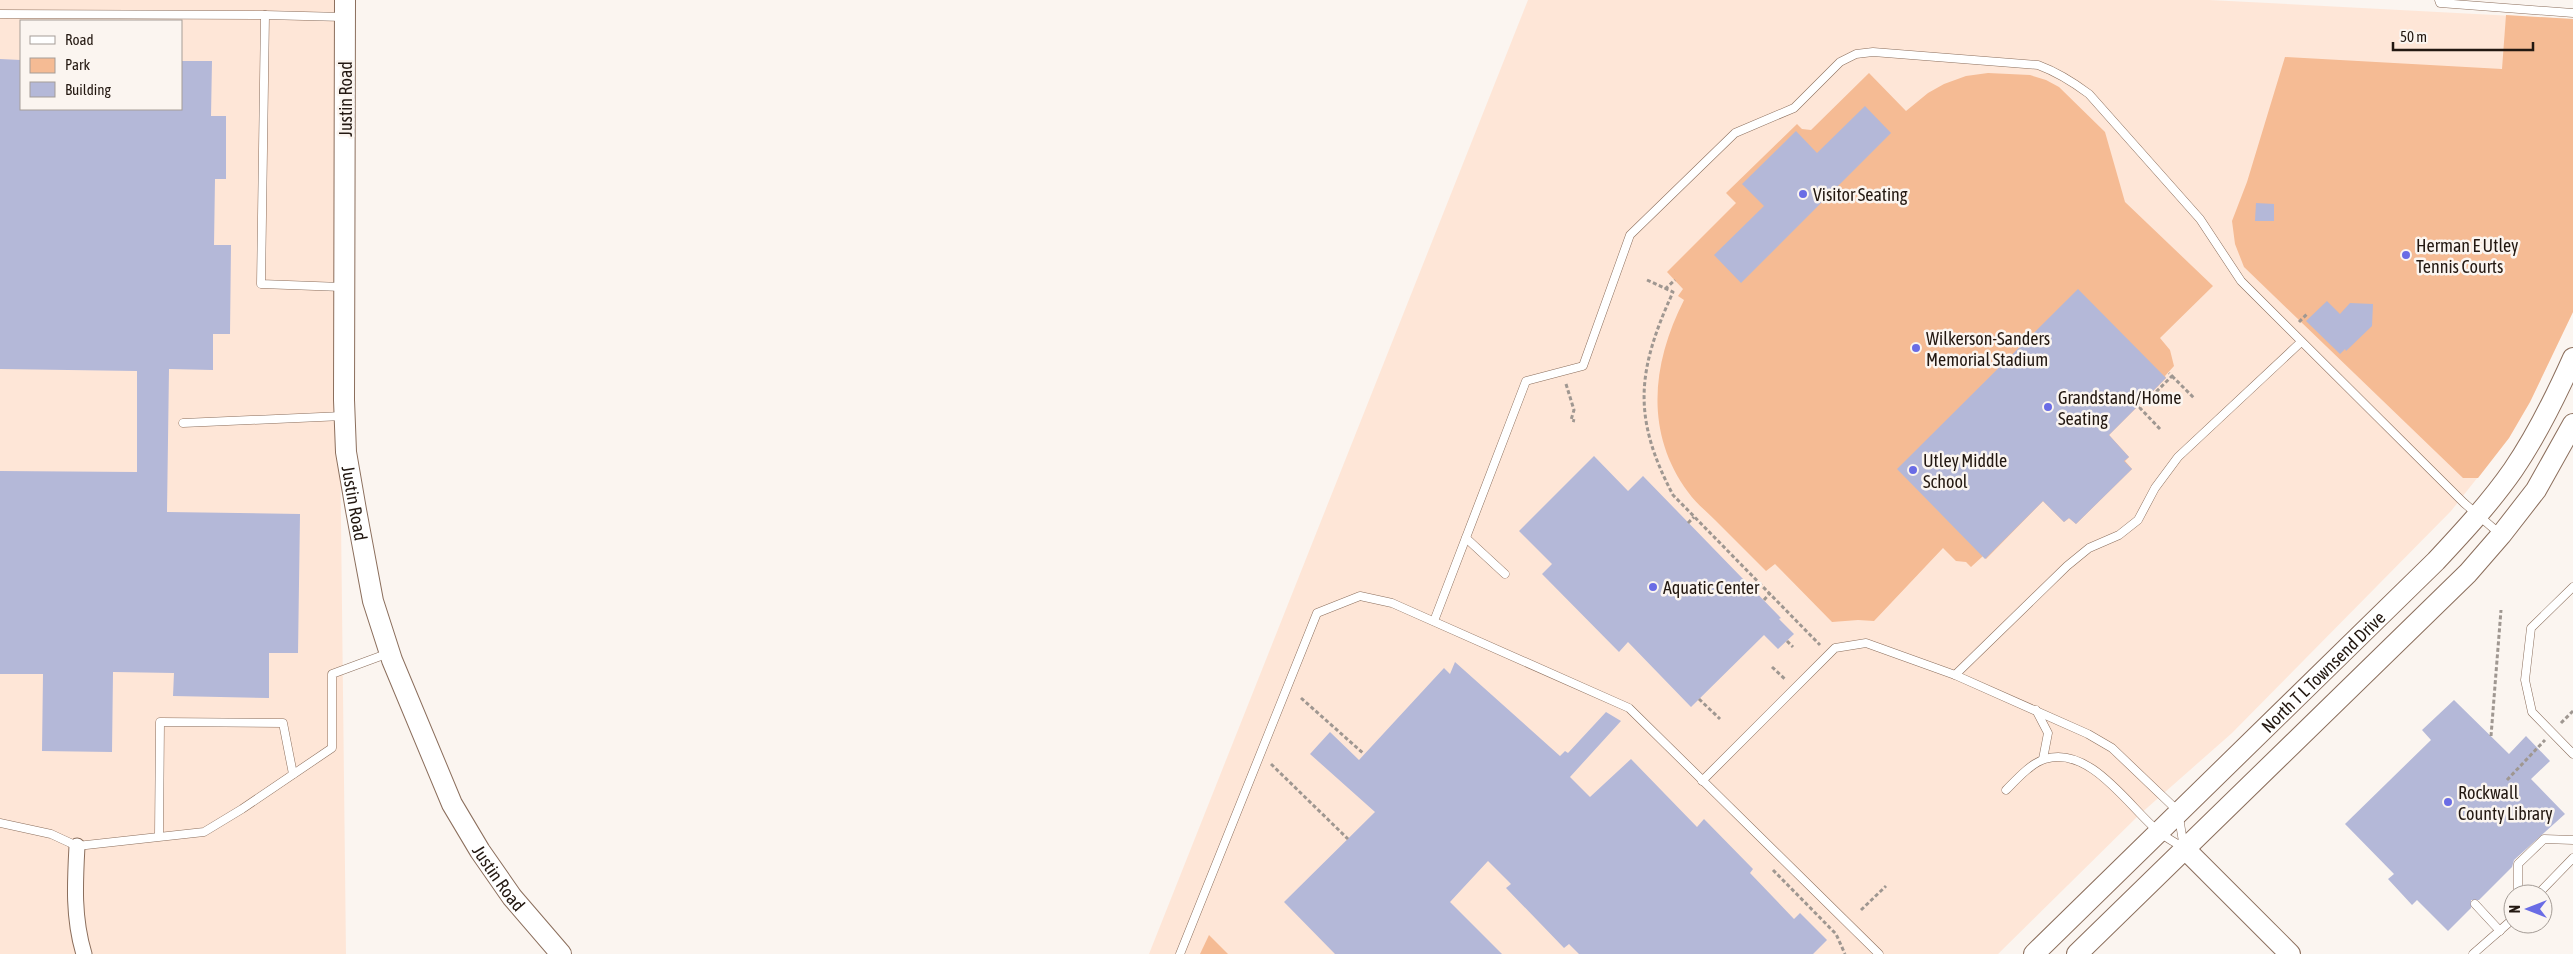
<svg xmlns="http://www.w3.org/2000/svg" width="2573" height="954" font-family="'Asap Condensed',sans-serif">
<style>
.built{fill:#fee6d7;fill-rule:evenodd}
.green{fill:#f5bb94}
.building{fill:#b4b8d8}
.lines{fill:none;stroke-linecap:round;stroke-linejoin:round}
.service-casing{stroke:#8b6e5c;stroke-width:9}
.minor-casing{stroke:#8b6e5c;stroke-width:17}
.tertiary-casing{stroke:#8b6e5c;stroke-width:22}
.path{stroke:#9f9791;stroke-width:3;stroke-dasharray:4 2.5;stroke-linecap:butt}
.service{stroke:#fff;stroke-width:8}
.minor{stroke:#fff;stroke-width:15}
.tertiary{stroke:#fff;stroke-width:20}
.poi-dot{fill:#6a6ce5;stroke:#fbf5f0;stroke-width:2}
.labels{text-anchor:middle;dominant-baseline:central;stroke-width:5;stroke-linejoin:round;paint-order:stroke}
.street-label{font-size:18px;fill:#231811;stroke:#fbf5f0}
.poi-label{font-size:18px;fill:#231811;stroke:#fbf5f0;text-anchor:start}
</style>
<rect width="100%" height="100%" fill="#fbf5f0"/>
<!-- built -->
<g class="built">
<path d="M0,0H335L346,954H0ZM21,21H181V109H21Z"/>
<path d="M1528,0H2209L2573,19V312L2530,402L2509,438L2451,511L2232,733L2139,815L1998,954H1149Z"/>
</g>
<!-- green -->
<g class="green">
<path d="M2506,15L2573,19V312L2530,402L2509,438L2478,478H2463L2244,267L2235,244L2232,221L2247,182L2285,57L2502,69Z"/>
<path d="M1869,73L1906,111L1928,93L1944,84L1966,76L1988,73L2030,75L2046,80L2059,87L2105,132L2125,202L2213,286L2160,338L2170,350L2174,366L2165,376L2166,378L2109,435L2129,457L2125,461L2132,469L2076,524L2069,518L2064,522L2043,501L1986,559L1983,556L1971,567L1966,562L1956,561L1943,548L1874,621L1858,620L1832,622L1775,564L1766,571C1749,554 1732,537 1715,520C1706,511 1695,502 1688,492C1644,432 1652,363 1684,300L1678,296L1683,289L1667,272L1736,203L1726,193L1797,124L1802,129L1811,130Z"/>
<path d="M1209,935L1228,954H1200Z"/>
</g>
<!-- building -->
<g class="building">
<path d="M0,59L21,60V109H181V61H212L211,116H226V179H215L214,245H231L230,334H213V370L169,369L167,512L300,514L298,653H269V698L173,696L174,673L113,672L112,752L42,751L43,674H0V471L137,472V371L0,369Z"/>
<path d="M1865,106L1891,133L1741,283L1714,255L1764,206L1742,184L1796,131L1817,153Z"/>
<path d="M2256,203L2274,204V221H2255Z"/>
<path d="M2078,289L2166,378L2109,435L2129,457L2124,461L2132,469L2076,524L2069,518L2064,522L2043,501L1985,559L1897,469Z"/>
<path d="M2327,301L2340,314L2350,303L2373,304L2372,326L2346,351L2345,349L2340,354L2306,321Z"/>
<path d="M1594,456L1628,491L1643,476L1781,618L1779,619L1794,634L1778,649L1764,635L1691,707L1628,642L1619,652L1542,574L1552,564L1519,531Z"/>
<path d="M1455,662L1560,756L1565,751L1568,753L1606,712L1621,721L1570,777L1590,797L1631,759L1697,827L1704,819L1753,869L1750,873L1794,919L1800,913L1827,940L1813,954H1579L1569,944L1564,948L1506,888L1511,884L1488,861L1450,902L1502,954H1335L1284,902L1375,812L1310,754L1330,732L1359,760L1444,668L1450,674Z"/>
<path d="M2454,700L2509,754L2526,736L2550,761L2531,779L2565,814L2514,860L2512,867L2479,900H2471V908L2448,931L2417,900L2412,905L2388,879L2394,874L2345,824L2431,740L2422,730Z"/>
</g>
<g class="lines">
<defs>
<g id="service">
<path d="M2439,0L2440,3L2573,13"/>
<path d="M0,14L265,15"/>
<path d="M342,287L261,284L265,15L343,17"/>
<path d="M183,423L343,416"/>
<path d="M1466,538L1505,574"/>
<path d="M2573,587L2531,628L2525,680L2532,712L2573,754"/>
<path d="M1434,621L1526,381L1583,366L1630,235L1735,133L1794,108L1840,62L1856,54L1873,52L2038,65C2057,72 2073,82 2089,94L2200,219L2241,281L2464,503L2500,534"/>
<path d="M1955,675L2067,566L2089,548L2119,535L2138,520L2155,488L2178,457L2301,342"/>
<path d="M2036,710L2048,733L2043,759"/>
<path d="M1702,781L1835,648L1866,643L1955,675L2088,734L2112,748L2178,811L2184,848C2176,843 2166,838 2158,831C2129,807 2090,745 2045,759C2031,763 2016,780 2006,790"/>
<path d="M0,823L51,834L77,846L204,832L242,809L332,748V674L389,653"/>
<path d="M159,836L160,722L283,723L293,774"/>
<path d="M2518,894V864L2544,839L2573,840"/>
<path d="M2538,894L2573,858"/>
<path d="M2475,904L2500,931"/>
<path d="M1180,954L1317,613L1360,596L1392,603L1629,708L1879,954"/>
<path d="M2473,954L2513,919"/>
</g>
<path id="minor" d="M77,846C75,883 73,918 84,954"/>
<g id="tertiary">
<path id="s1" d="M345,0L344,400L346,452L356,510L373,601L392,660L452,804L480,851L512,897L561,954"/>
<path d="M2184,848L2290,954"/>
<path id="s2" d="M2034,954L2436,561C2463,532 2490,503 2513,470C2537,435 2556,396 2573,358"/>
<path d="M2077,954L2468,573L2501,535L2536,490L2573,424"/>
</g>
</defs>
<!-- service casing -->
<use href="#service" class="service-casing"/>
<!-- minor casing -->
<use href="#minor" class="minor-casing"/>
<!-- tertiary casing -->
<use href="#tertiary" class="tertiary-casing"/>
<!-- path -->
<g class="path">
<path d="M1647,280L1673,292C1637,371 1632,417 1673,495L1820,645"/>
<path d="M1665,289L1675,280"/>
<path d="M2299,322L2308,313"/>
<path d="M2172,376L2194,398"/>
<path d="M1566,384L1574,410L1571,420L1575,421"/>
<path d="M2160,429L2140,408L2172,376L2169,373"/>
<path d="M1688,523L1694,517"/>
<path d="M1764,600L1770,593"/>
<path d="M1787,641L1793,647"/>
<path d="M1772,667L1786,680"/>
<path d="M1301,698L1364,754"/>
<path d="M1699,699L1720,719"/>
<path d="M2561,723L2573,711"/>
<path d="M2491,736L2501,610"/>
<path d="M1271,764L1348,839"/>
<path d="M2507,780L2545,740"/>
<path d="M1773,870L1836,934L1845,954"/>
<path d="M1861,910L1886,886"/>
</g>
<!-- service -->
<use href="#service" class="service"/>
<!-- minor -->
<use href="#minor" class="minor"/>
<!-- tertiary -->
<use href="#tertiary" class="tertiary"/>
</g>
<!-- markers -->
<g class="poi-dot">
<circle cx="1803" cy="194" r="5"/>
<circle cx="2406" cy="255" r="5"/>
<circle cx="1916" cy="348" r="5"/>
<circle cx="2048" cy="407" r="5"/>
<circle cx="1913" cy="470" r="5"/>
<circle cx="1653" cy="587" r="5"/>
<circle cx="2448" cy="802" r="5"/>
</g>
<g class="labels">
<!-- street labels -->
<g class="street-label">
<text transform="translate(345 99) rotate(-90)">Justin Road</text>
<text stroke="none"><textPath href="#s1" startOffset="504">Justin Road</textPath></text>
<text stroke="none"><textPath href="#s2" startOffset="404">North T L Townsend Drive</textPath></text>
<text stroke="none"><textPath href="#s1" startOffset="909">Justin Road</textPath></text>
</g>
<!-- poi labels -->
<g class="poi-label">
<text x="1813" y="194">Visitor Seating</text>
<text x="2416" y="245">Herman E Utley<tspan x="2416" dy="21">Tennis Courts</tspan></text>
<text x="1926" y="338">Wilkerson-Sanders<tspan x="1926" dy="21">Memorial Stadium</tspan></text>
<text x="2058" y="397">Grandstand/Home<tspan x="2058" dy="21">Seating</tspan></text>
<text x="1923" y="460">Utley Middle<tspan x="1923" dy="21">School</tspan></text>
<text x="1663" y="587">Aquatic Center</text>
<text x="2458" y="792">Rockwall<tspan x="2458" dy="21">County Library</tspan></text>
</g>
</g>
<!-- legend -->
<rect x="20" y="20" width="162" height="90" fill="#fbf5f0" stroke="#a59d97"/>
<rect x="30" y="36" width="25" height="8" fill="#ffffff" stroke="#a59d97"/>
<text x="65" y="45" font-size="15" fill="#231811">Road</text>
<rect x="30" y="58" width="25" height="15" fill="#f5bb94" stroke="#a59d97"/>
<text x="65" y="70" font-size="15" fill="#231811">Park</text>
<rect x="30" y="82" width="25" height="15" fill="#b4b8d8" stroke="#a59d97"/>
<text x="65" y="95" font-size="15" fill="#231811">Building</text>
<!-- north arrow -->
<g transform="translate(2528 909) rotate(270)"><circle r="24" fill="#fbf5f0" stroke="#a59d97"/>
<path d="M0-4L9 19L0 12L-9 19Z" fill="#6a6ce5"/>
<text y="-8" font-size="14" font-weight="bold" text-anchor="middle" fill="#231811">N</text>
</g>
<!-- scale -->
<path d="M2393 42v8h140v-8" fill="none" stroke="#231811" stroke-width="2.5"/>
<text x="2400" y="42" font-size="15" fill="#231811" stroke="#fbf5f0" stroke-width="4" paint-order="stroke">50 m</text>
</svg>
